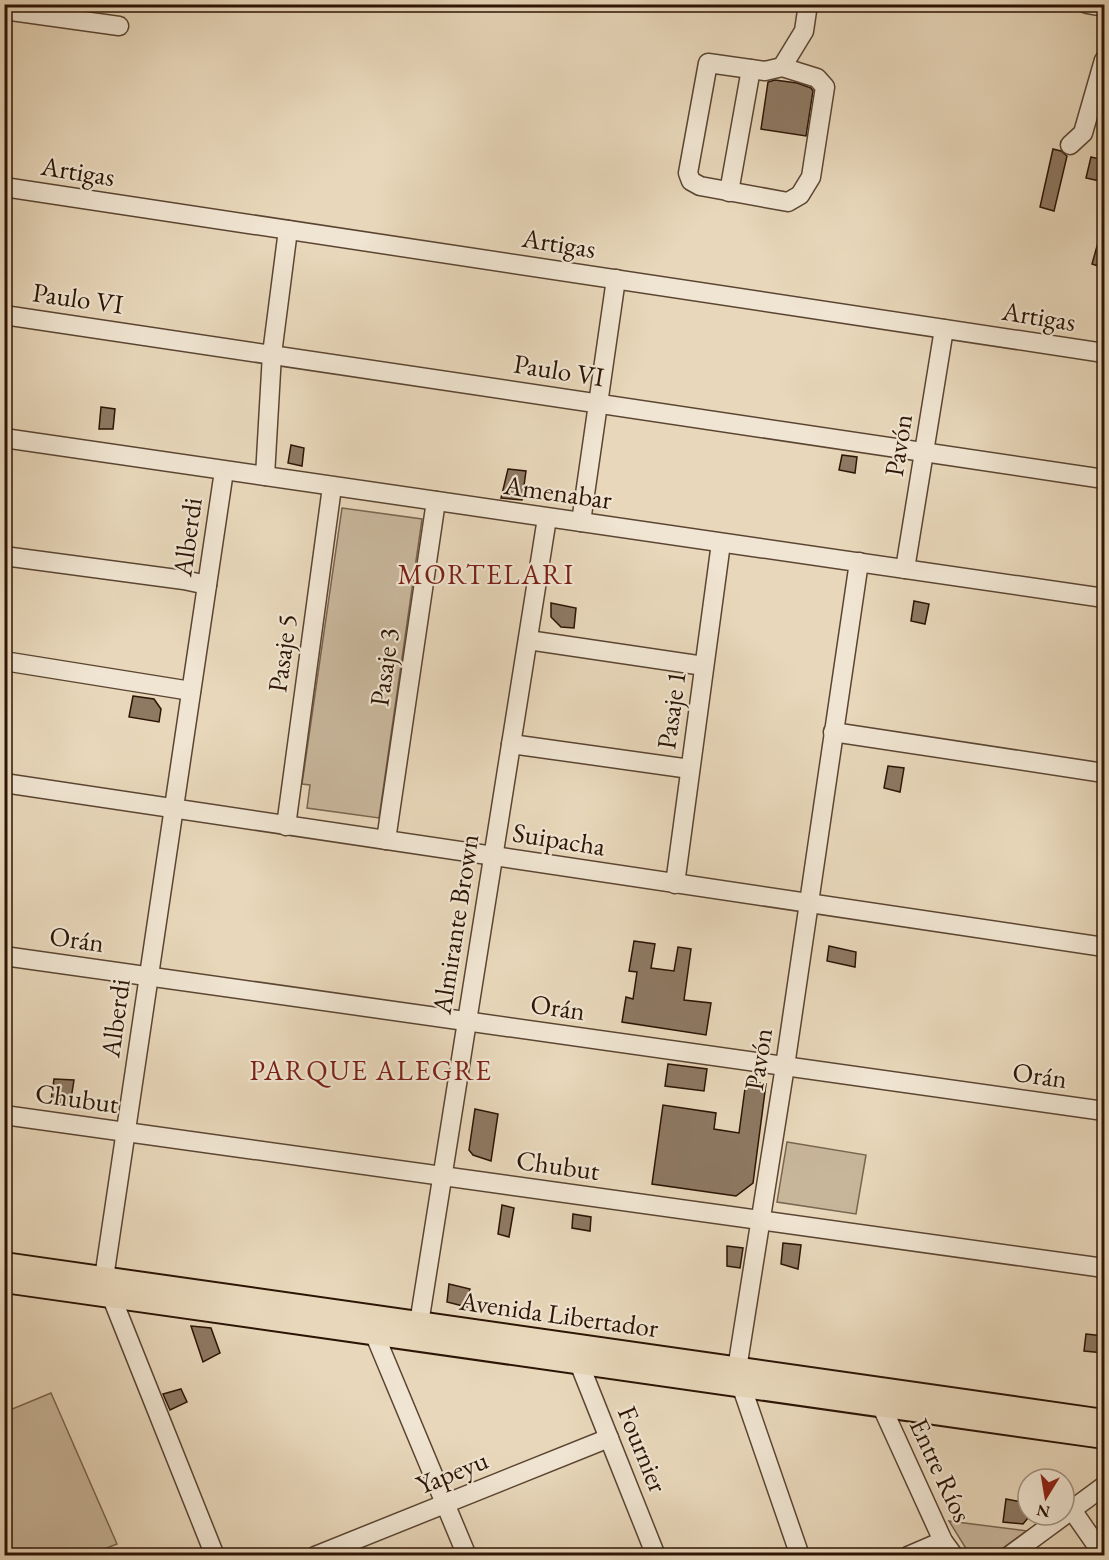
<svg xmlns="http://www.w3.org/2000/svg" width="1109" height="1560" font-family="'EB Garamond',serif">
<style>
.green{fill:#c8b69b;stroke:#7a6550;stroke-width:1.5}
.building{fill:#8e7963;stroke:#2c1405;stroke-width:1.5}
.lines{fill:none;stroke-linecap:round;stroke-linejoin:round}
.minor-casing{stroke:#5b4532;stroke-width:21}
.major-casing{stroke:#2c1405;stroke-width:26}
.minor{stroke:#f0e5d2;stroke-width:18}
.major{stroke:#e8d7ba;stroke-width:22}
.labels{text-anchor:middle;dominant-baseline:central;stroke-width:4.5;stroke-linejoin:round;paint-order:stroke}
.street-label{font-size:27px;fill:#2c1405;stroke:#f0e5d2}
.neighbourhood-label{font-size:28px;letter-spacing:1.5px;fill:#7a1f14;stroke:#f0e5d2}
</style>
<rect width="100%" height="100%" fill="#e8d7ba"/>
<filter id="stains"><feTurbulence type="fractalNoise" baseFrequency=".00333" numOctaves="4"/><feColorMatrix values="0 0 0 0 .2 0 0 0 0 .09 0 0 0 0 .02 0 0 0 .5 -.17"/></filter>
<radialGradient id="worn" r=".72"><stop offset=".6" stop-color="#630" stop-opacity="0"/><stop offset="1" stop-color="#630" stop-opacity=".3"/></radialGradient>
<!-- green -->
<g class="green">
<path d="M342,508L422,519L379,818L307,808L310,785L302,784Z"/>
<path d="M787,1142L866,1155L856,1214L777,1202Z"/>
<path d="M51,1393L117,1544L89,1555H5V1412Z"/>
<path d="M949,1521L1027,1531L993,1555H970Z"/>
</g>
<!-- building -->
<g class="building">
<path d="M775,80L797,83L811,88L813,91L806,136L761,129L768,82Z"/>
<path d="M1053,149L1061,151L1067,156L1054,211L1040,207Z"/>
<path d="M1091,157L1104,160V182L1086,178Z"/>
<path d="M1101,232L1104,233V268L1092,264Z"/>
<path d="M101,407L115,409L113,429H99Z"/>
<path d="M291,445L304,448L302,466L288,463Z"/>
<path d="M842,455L857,457L855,473L839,470Z"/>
<path d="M508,469L526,471L522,500L501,498Z"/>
<path d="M914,601L929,604L925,624L911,621Z"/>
<path d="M551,603L576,608L574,628L561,627L551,617Z"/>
<path d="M133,696L154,699L161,709L159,722L129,717Z"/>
<path d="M888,766L904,768L900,792L884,788Z"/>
<path d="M634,941L655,944L651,968L674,971L678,947L691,949L684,1000L711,1003L706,1035L622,1022L626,997L633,999L637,972L629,971Z"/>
<path d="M829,946L856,952L855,967L827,961Z"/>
<path d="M668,1064L707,1069L704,1091L665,1086Z"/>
<path d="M54,1079L74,1080L70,1105L51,1101Z"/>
<path d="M746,1081L766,1084L753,1183L736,1196L652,1184L663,1105L716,1113L714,1129L739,1133Z"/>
<path d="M475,1109L498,1114L491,1161L473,1155L469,1150Z"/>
<path d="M502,1205L514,1208L509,1237L498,1234Z"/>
<path d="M573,1214L591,1217L590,1231L572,1228Z"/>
<path d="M783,1243L801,1245L798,1269L781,1264Z"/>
<path d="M727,1246L743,1248L740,1268L727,1266Z"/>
<path d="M449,1284L470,1289L467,1307L447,1302Z"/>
<path d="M191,1326L211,1328L220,1353L203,1362Z"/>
<path d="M1086,1334L1104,1336V1353L1084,1351Z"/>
<path d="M181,1389L187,1402L170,1410L163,1394Z"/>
<path d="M1006,1499L1028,1503V1518L1023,1524L1003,1522Z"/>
</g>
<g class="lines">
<defs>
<g id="minor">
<path d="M1087,4L1104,7"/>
<path d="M4,10L119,26"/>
<path d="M708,63L765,71L782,67L817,78L825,87L811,177L800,195L788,202L700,186L691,181L688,173Z"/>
<path d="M782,67L804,31L808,4"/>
<path d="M1070,145L1083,133L1104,60"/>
<path d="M4,187L1104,353"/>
<path d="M729,192L751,69"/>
<path d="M4,315L1104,479"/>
<path d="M4,438L1104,598"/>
<path d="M265,476L272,354L288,230"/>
<path d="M581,522L616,279"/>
<path d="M4,556L184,580L207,585"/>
<path d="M905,569L944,329"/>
<path d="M528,640L704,666"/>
<path d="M4,661L191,691"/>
<path d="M833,732L1104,773"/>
<path d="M511,744L690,769"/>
<path d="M4,783L1104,947"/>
<path d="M286,826L332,487"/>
<path d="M386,840L436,501"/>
<path d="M675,884L721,543"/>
<path d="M4,956L1104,1111"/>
<path d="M4,1115L1104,1268"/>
<path d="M376,1324L374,1333L467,1556"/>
<path d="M417,1336L547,518"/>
<path d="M579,1363L656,1556"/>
<path d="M881,1405L943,1541L954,1556"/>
<path d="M1072,1510L1104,1556"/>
<path d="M215,1556L104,1278L224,471"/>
<path d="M315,1556L609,1438"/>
<path d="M800,1556L741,1385L737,1369L785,1066L859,562"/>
<path d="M908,1556L943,1541"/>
<path d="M1009,1556L1104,1486"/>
</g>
<g id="major">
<path d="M4,1264L1104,1421"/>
<path d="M4,1281L1104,1437"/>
</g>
</defs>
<!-- minor casing -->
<use href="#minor" class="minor-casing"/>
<!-- major casing -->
<use href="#major" class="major-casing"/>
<!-- minor -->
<use href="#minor" class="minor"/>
<!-- major -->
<use href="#major" class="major"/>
</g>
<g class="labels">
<!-- street labels -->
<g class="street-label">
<text transform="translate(78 171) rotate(9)">Artigas</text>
<text transform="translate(559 243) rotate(9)">Artigas</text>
<text transform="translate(78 298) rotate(8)">Paulo VI</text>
<text transform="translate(1039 316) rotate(9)">Artigas</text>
<text transform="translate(559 370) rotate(9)">Paulo VI</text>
<text transform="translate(898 445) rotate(-81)">Pavón</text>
<text transform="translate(558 492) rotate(8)">Amenabar</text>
<text transform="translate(187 537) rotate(-82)">Alberdi</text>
<text transform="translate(282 653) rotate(-82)">Pasaje 5</text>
<text transform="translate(384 667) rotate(-82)">Pasaje 3</text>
<text transform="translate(671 710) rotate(-82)">Pasaje 1</text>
<text transform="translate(559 839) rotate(9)">Suipacha</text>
<text transform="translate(455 924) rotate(-81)">Almirante Brown</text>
<text transform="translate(77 939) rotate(8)">Orán</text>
<text transform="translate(558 1007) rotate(8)">Orán</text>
<text transform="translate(115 1018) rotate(-82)">Alberdi</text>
<text transform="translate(758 1059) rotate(-81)">Pavón</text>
<text transform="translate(1040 1075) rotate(8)">Orán</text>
<text transform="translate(77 1098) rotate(8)">Chubut</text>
<text transform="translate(558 1165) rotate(8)">Chubut</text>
<text transform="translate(559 1314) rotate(8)">Avenida Libertador</text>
<text transform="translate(643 1449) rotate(68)">Fournier</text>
<text transform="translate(941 1470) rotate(65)">Entre Ríos</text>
<text transform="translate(452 1472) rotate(-22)">Yapeyu</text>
</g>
<!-- neighbourhood labels -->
<g class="neighbourhood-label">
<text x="486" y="574">MORTELARI</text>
<text x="371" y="1070">PARQUE ALEGRE</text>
</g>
</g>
<!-- margin -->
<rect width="1109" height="1560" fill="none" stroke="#e8d7ba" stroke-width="24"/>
<rect x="6" y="6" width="1097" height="1548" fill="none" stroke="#2c1405" stroke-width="3"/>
<rect x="12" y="12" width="1085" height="1536" fill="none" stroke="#2c1405" stroke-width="1.5"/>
<!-- north arrow -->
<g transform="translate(1046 1497) rotate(191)"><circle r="28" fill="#f0e5d2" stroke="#a29180" stroke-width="1.5"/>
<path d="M0-4.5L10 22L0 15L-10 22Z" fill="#8f2418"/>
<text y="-9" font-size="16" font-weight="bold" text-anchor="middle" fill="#2c1405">N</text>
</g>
<rect width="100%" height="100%" filter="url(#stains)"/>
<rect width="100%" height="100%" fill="url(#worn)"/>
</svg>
